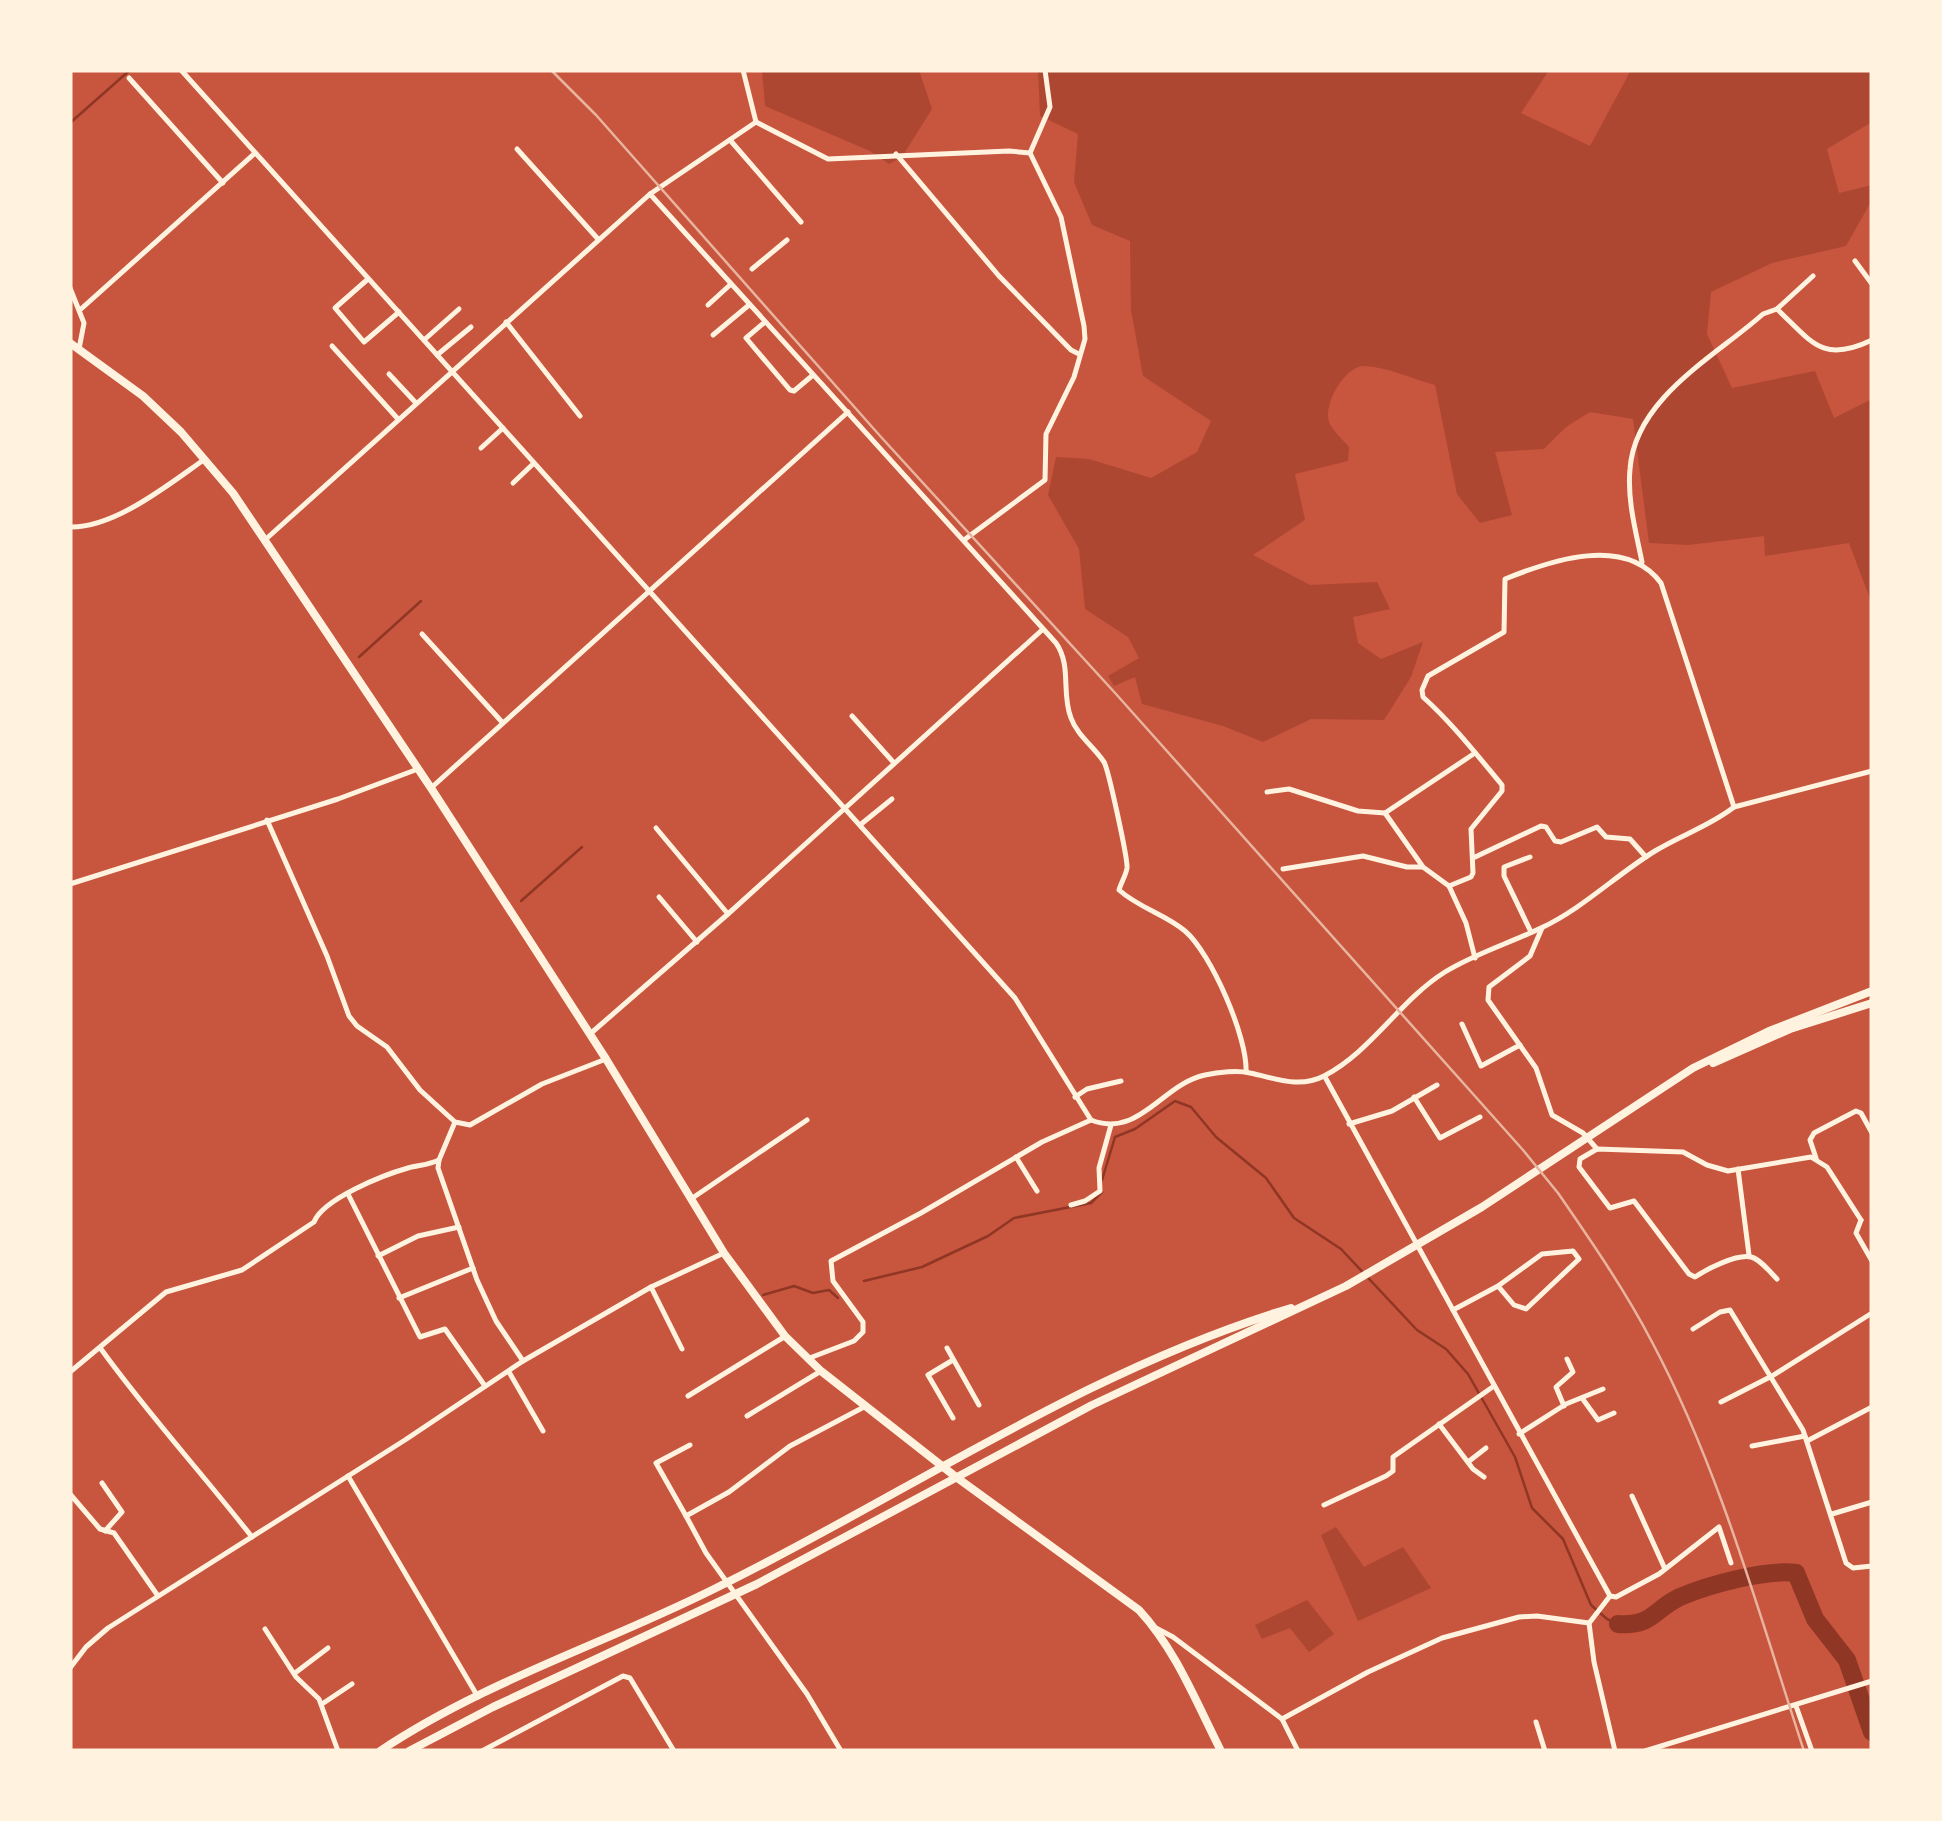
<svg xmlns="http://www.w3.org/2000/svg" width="1942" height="1821" font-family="Karla,sans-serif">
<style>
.green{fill:#ae4732}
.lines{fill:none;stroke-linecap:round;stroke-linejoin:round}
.stream{stroke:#8f3625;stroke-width:2.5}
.river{stroke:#8f3625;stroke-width:18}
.minor{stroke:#fff3e0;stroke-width:5}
.tertiary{stroke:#fff3e0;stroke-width:5}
.trunk{stroke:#fff3e0;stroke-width:8}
.rail{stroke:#e9b49f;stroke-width:2.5}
</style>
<rect width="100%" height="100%" fill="#c8553d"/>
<!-- green -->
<g class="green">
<path d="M762,70H919L932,109L902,157L889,164L870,151L765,106Z"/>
<path d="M1038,70H1549L1521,113L1590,146L1631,70H1872V122L1827,149L1839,193L1872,185V200L1846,246L1772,263L1711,292L1707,334L1732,388L1815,371L1834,418L1872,399V604L1849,543L1765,556L1764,536L1688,545L1649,543L1633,419L1590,412L1566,427L1544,449L1495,452L1512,515L1480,523L1457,494L1435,385C1413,379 1387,367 1364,366C1345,366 1323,404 1329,422C1332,430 1343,440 1349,447L1348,461L1295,474L1305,520L1253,555L1310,585L1377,582L1390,609L1353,617L1358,643L1381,659L1423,642L1411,677L1384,720L1311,719L1263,742L1223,726L1142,704L1135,677L1114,686L1108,676L1139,658L1128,637L1085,609L1079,549L1048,495L1056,457L1089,459L1151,478L1197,452L1211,421L1143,376L1131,310L1130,241L1092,225L1074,182L1078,134L1040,116Z"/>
<path d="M1336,1527L1364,1567L1403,1547L1431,1588L1358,1621L1321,1535Z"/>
<path d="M1307,1600L1334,1634L1309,1652L1290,1628L1262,1639L1255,1625Z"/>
</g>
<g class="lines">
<!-- stream -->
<g class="stream">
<path d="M70,123L130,70"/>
<path d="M359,657L421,601"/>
<path d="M521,901L582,847"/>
<path d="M1102,1180L1115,1137L1135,1129L1175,1101L1191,1107L1216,1137L1266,1178L1294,1218L1341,1249L1417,1330L1446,1349L1468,1374L1515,1457L1532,1508L1563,1539L1591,1605L1607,1619L1618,1624"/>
<path d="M864,1281L922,1267L988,1236L1014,1218L1091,1203L1102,1192"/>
<path d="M763,1295L794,1286L813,1293L829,1290L838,1298"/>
</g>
<!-- river -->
<path class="river" d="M1618,1624C1652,1627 1654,1609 1680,1597C1708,1585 1766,1569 1796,1573L1815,1619L1847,1660L1872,1732"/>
<!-- minor -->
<g class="minor">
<path d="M181,70L1015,998L1091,1120C1139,1139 1162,1084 1205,1075C1218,1072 1238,1070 1250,1073C1275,1078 1299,1089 1324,1076C1372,1051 1400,1000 1445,972C1474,954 1510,943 1541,928C1582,909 1616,875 1655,851C1681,835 1710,826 1734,807L1872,771"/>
<path d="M743,70L756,122L828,159L1009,151L1030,153L1061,217L1084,326L1085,339L1074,377L1046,434L1045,480L964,540"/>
<path d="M129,78L223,183"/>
<path d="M730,140L801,222"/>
<path d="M517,149L598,239"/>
<path d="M1030,153L1050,107L1045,70"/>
<path d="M896,154L999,276L1071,350L1079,354"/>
<path d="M650,194L1056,643C1072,666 1061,693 1071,718C1077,735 1094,747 1104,762C1108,768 1128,859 1127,868C1126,875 1121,883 1119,890C1139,908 1165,914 1185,931C1211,953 1248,1038 1246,1072"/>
<path d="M1855,261L1872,284"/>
<path d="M752,269L787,240"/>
<path d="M368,279L335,308L364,342L399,312"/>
<path d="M708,305L731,284"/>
<path d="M81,309L255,153"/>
<path d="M1777,309C1812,342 1822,364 1872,340"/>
<path d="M506,322L580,416"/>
<path d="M765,322L746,338L790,390L794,391L813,375"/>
<path d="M713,335L749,305"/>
<path d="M424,340L459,309"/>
<path d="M332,346L398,419"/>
<path d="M437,355L471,327"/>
<path d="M389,374L416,403"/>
<path d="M481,448L503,428"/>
<path d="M513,483L534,463"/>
<path d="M70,527C115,528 169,484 205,459"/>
<path d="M266,539L650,194L756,122"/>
<path d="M1642,562C1636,532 1627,500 1630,469C1635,398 1716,356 1763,314L1777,309L1813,276"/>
<path d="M422,634L502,722"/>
<path d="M852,716L894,763"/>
<path d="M431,788L848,412"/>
<path d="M1267,792L1289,789L1358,811L1385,813L1475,753"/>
<path d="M1385,813L1423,867L1449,886L1466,923L1475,958"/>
<path d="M267,820L327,956L349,1016L357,1026L387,1047L420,1090L455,1122L470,1125L542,1084L606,1059"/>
<path d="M860,825L892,799"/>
<path d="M656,828L728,914"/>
<path d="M1530,857L1504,867V876L1531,932"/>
<path d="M1473,858L1541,826L1546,827L1555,841L1561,842L1597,827L1606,837L1630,839L1646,857"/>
<path d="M1283,869L1363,856L1407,867H1422"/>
<path d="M1449,886L1471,877L1473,873L1471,829L1502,791V785C1477,755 1453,724 1423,697L1422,690L1428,676L1504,632L1505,579C1552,560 1625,535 1661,583L1734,807"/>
<path d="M659,897L697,942"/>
<path d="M1542,928L1530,956L1489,987L1488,1000L1536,1068L1552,1115L1583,1133L1597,1149"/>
<path d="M1462,1024L1481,1066L1520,1045"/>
<path d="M590,1034L728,914L1042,630"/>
<path d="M1325,1077L1610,1596"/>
<path d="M1075,1097L1087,1089L1121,1081"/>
<path d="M1414,1097L1440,1138L1480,1117"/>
<path d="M1349,1124L1392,1111L1437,1085"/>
<path d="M1016,1157L1037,1191"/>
<path d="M1816,1158L1810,1140L1814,1133L1856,1111L1861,1113L1872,1133"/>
<path d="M439,1160L438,1168L477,1280L496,1321L523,1361"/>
<path d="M1738,1169L1749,1255"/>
<path d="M348,1194L420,1337L445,1329L485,1386"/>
<path d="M691,1199L807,1120"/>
<path d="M1071,1205L1085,1201L1100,1191L1099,1168L1111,1125"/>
<path d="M1861,1220L1856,1233L1872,1261"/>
<path d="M378,1256L418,1236L459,1227"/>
<path d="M1777,1279C1770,1272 1760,1259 1751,1257C1736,1254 1707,1269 1695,1277L1689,1274L1634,1201L1610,1208L1579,1167L1580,1159L1597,1149L1683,1152L1707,1165L1728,1171L1811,1157L1827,1167L1861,1220"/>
<path d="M651,1287L682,1349"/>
<path d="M399,1298L473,1268"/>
<path d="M1453,1310L1498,1286L1542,1254L1573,1251L1579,1259L1526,1309L1514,1305L1498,1286"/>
<path d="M1693,1329L1720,1312L1730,1310L1803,1430L1846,1563L1853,1568L1872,1566"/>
<path d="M947,1348L979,1405"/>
<path d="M101,1349C148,1414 202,1473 252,1537"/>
<path d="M807,1359L854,1341L863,1332V1322L833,1281L831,1261L921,1213L1042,1142L1091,1120"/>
<path d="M70,1372L166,1292L242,1270L314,1222C323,1199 383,1175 408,1168C419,1165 429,1165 439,1160L455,1122"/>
<path d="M509,1372L543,1431"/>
<path d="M688,1396L784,1337"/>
<path d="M1582,1398L1598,1420L1614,1413"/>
<path d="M1721,1402L1772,1376L1872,1313"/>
<path d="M1564,1406L1556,1387L1573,1372L1567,1359"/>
<path d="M747,1416L821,1371"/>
<path d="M953,1418L928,1375L953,1360"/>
<path d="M1439,1424L1473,1469L1484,1477"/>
<path d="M1519,1434L1566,1404L1603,1389"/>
<path d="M1807,1441L1872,1407"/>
<path d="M690,1445L656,1463L686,1516L729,1492L790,1446L864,1407"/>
<path d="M1752,1446L1805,1436"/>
<path d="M1468,1462L1486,1448"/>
<path d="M348,1476L478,1697"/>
<path d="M102,1483L122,1512L105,1531"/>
<path d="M70,1494L100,1529L114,1533L158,1596"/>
<path d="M1632,1496L1665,1569"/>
<path d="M1324,1505L1386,1476L1393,1471V1457L1494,1386"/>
<path d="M1832,1514L1872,1502"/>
<path d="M1590,1622L1610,1596L1616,1597L1659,1574L1719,1527L1731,1563"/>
<path d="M1589,1623L1594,1662L1615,1751"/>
<path d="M265,1629L296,1677L319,1699L338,1751"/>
<path d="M70,1668L86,1647L108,1628L405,1440L523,1361L651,1287L724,1253"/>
<path d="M295,1673L328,1648"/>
<path d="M322,1704L352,1684"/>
<path d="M1796,1706L1812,1751"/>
<path d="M1282,1719L1368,1672L1442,1638L1519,1617L1537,1616L1589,1623"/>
<path d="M1536,1722L1545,1751"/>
<path d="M482,1751L623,1676L630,1678L674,1751"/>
</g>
<!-- tertiary -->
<g class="tertiary">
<path d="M70,288L84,323L79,349"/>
<path d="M70,884L338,799L418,769"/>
<path d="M686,1516L706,1553L807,1694L841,1751"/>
<path d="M1156,1628L1173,1637L1282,1719L1298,1751"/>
<path d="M1645,1751L1872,1681"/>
</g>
<!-- trunk -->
<g class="trunk">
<path d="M70,343L143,396L181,432L233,493L431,788L606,1059L724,1253L785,1336L821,1371L956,1477L1139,1610C1176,1650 1196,1702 1221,1751"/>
<path d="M1713,1063L1790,1029L1872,1003"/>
<path d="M380,1751C483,1682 604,1644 714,1589C906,1495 1085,1370 1291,1308"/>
<path d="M409,1751L493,1707L757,1584L1092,1405L1346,1286L1482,1207L1693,1068L1769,1031L1872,991"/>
</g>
<!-- rail -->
<path class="rail" d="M551,70L596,115L881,437L1116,694L1523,1150L1558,1193C1591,1241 1625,1290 1652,1342C1720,1470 1759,1614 1804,1751"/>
</g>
<!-- border -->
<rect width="1942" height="1821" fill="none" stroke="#fff3e0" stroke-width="145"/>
</svg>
